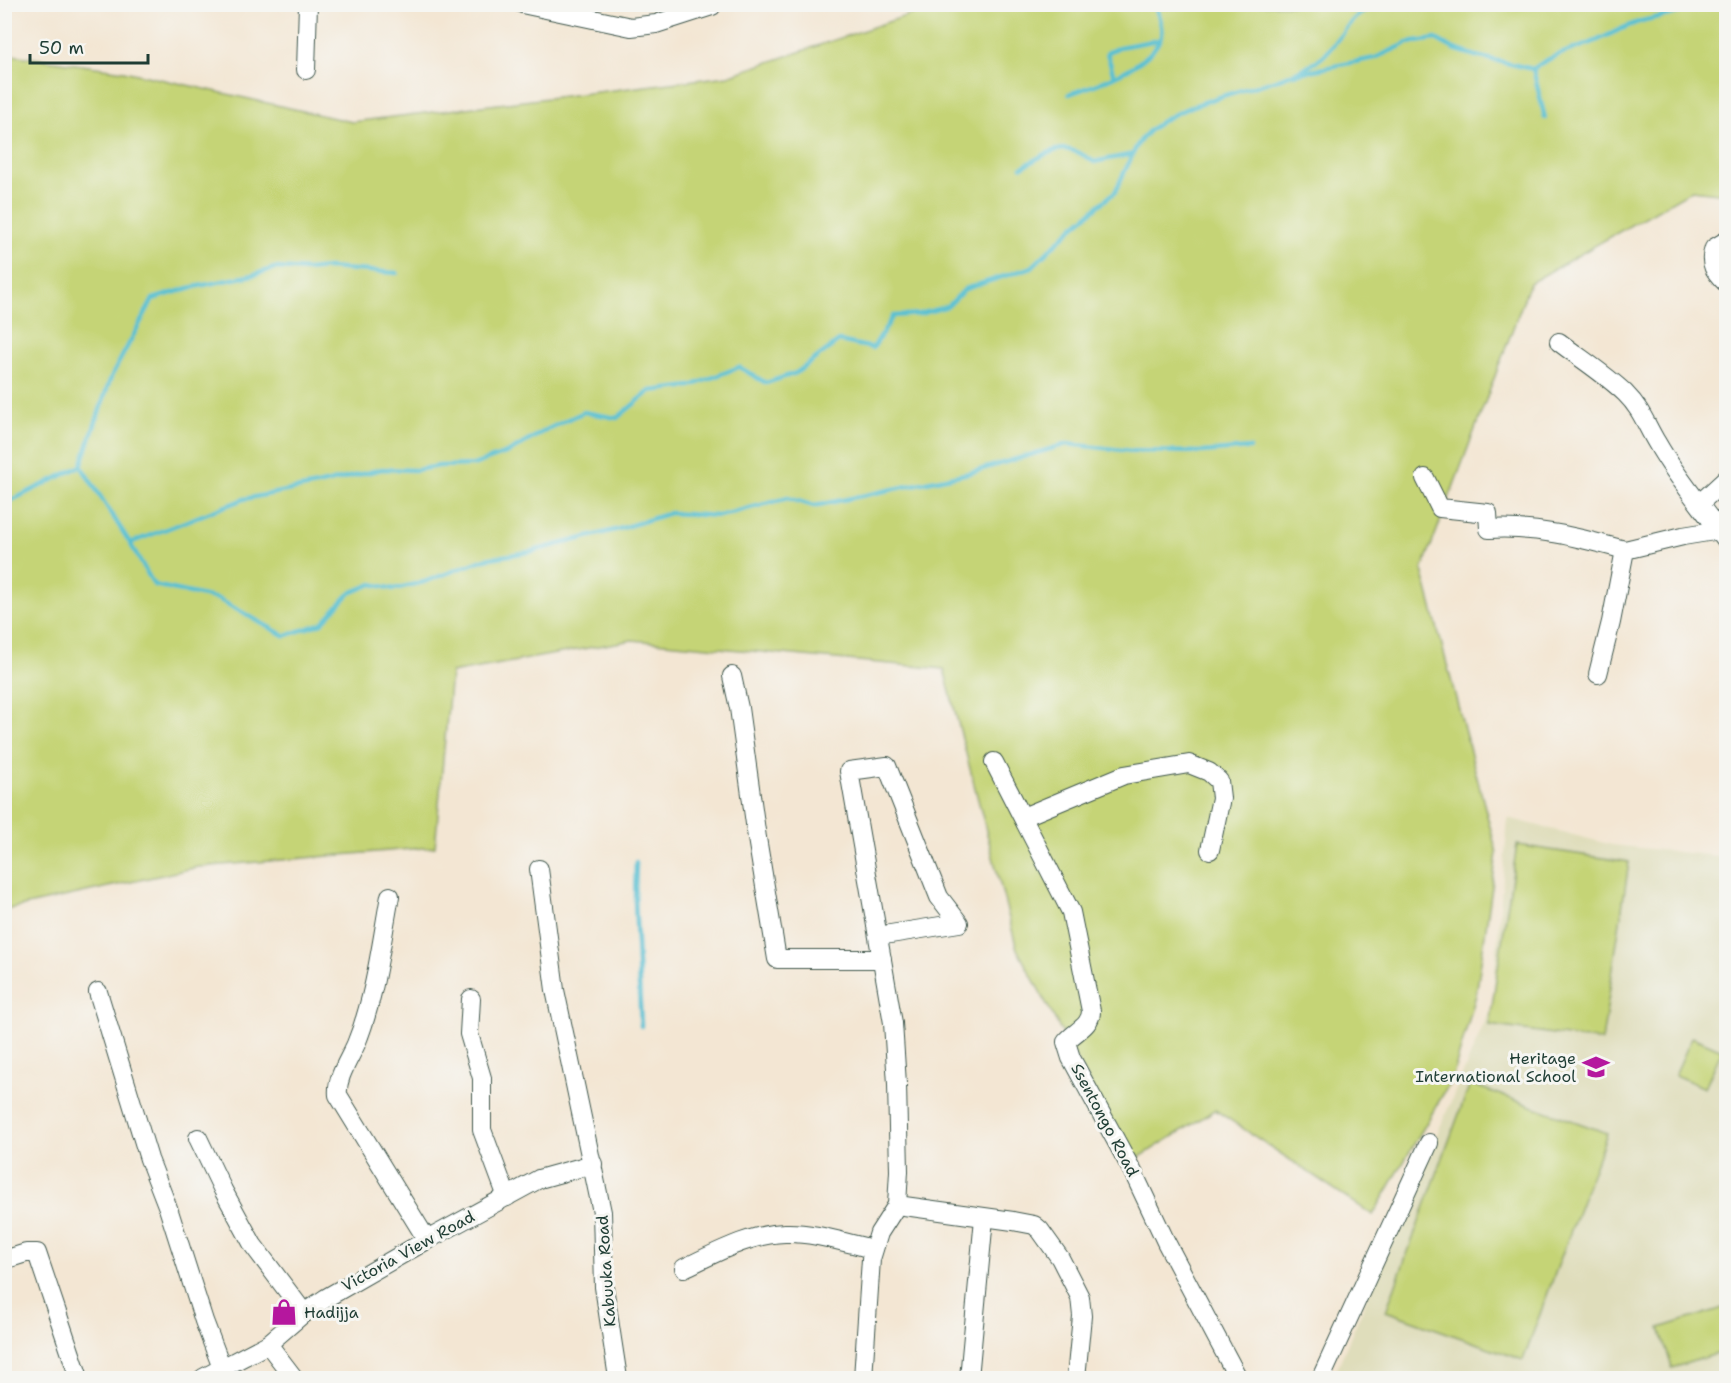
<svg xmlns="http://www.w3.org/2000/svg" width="1731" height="1383" font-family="'Shantell Sans',sans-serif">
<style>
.built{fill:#dfddbb}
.green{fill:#c5d476;stroke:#728855;stroke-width:1.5}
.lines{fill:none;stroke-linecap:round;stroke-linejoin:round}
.stream{stroke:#57c0d3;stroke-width:4.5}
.street-casing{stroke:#3f564c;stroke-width:20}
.street{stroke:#fff;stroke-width:18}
.labels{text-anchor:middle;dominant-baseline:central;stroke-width:6;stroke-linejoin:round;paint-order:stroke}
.poi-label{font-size:16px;fill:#1f3d34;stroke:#f6f6f2;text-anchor:end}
.street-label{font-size:16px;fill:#1f3d34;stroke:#f6f6f2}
</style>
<rect width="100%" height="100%" fill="#f6f6f2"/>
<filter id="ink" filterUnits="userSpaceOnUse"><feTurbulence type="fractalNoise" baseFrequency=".0167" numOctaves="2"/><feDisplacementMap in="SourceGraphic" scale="12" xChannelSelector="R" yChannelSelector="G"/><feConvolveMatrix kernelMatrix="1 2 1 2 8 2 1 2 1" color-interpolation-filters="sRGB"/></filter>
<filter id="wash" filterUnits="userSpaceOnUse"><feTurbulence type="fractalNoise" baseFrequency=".008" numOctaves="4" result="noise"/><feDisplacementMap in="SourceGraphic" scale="24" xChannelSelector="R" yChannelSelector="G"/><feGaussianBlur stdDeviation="1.35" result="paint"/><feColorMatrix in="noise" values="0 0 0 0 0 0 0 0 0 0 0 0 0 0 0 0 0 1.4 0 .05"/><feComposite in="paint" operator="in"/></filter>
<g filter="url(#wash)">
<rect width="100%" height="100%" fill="#f3e6d3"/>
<!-- built -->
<path class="built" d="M1508,818L1612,845L1726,857V1378H1333L1492,1005Z"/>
<!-- green -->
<g class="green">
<path d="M938,5H1726V194L1692,190L1530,283L1422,570L1497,853L1476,995L1452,1079L1373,1215L1215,1110L1132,1162L1017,949L944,669L632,640L451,673L435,847L198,867L5,910V54L124,71L352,122L728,76Z"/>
<path d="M1517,845L1629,862L1602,1041L1489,1025Z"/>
<path d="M1692,1037L1722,1050L1705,1088L1675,1075Z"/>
<path d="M1470,1084L1607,1133L1523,1360L1386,1311Z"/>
<path d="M1726,1307V1351L1672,1368L1660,1328Z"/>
</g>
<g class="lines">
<!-- stream -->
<g class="stream">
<path d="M1533,69C1551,55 1570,51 1591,43C1608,36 1624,26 1642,21C1659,16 1680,16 1693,4"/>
<path d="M1533,69L1545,118"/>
<path d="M1294,74L1375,58L1408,43L1436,39L1454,49L1476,56L1533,69"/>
<path d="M1114,76L1107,53L1119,47L1158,40"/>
<path d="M1069,94C1094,86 1153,65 1161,36C1163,26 1158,13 1154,4"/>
<path d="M1022,167C1052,151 1063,139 1094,162L1133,154C1150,105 1246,93 1289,75C1299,71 1313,65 1321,58C1334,47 1342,31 1354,19C1360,13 1370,8 1378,4"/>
<path d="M81,466L111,377L153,299L189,288L253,275L275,268L307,270L328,268L397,273"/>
<path d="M4,504L81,466L130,543L244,499L317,485L382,469L416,470L439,466L473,465L509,452L548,429L584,412L617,418L650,391L691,386L739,367L766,383L796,373L839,341L873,348L893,316L920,314L948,306L965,289L1032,267L1073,227L1115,192L1133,154"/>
<path d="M130,543L154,585L218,599L285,636L322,623L350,593L372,584L394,589L424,582L485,559L529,552L619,529L670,513L719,516L788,498L814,506L969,473L1067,444L1132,451L1202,452L1250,448"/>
<path d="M636,862L635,900L641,1026"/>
</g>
</g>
</g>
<g filter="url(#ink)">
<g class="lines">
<defs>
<g id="street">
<path d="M522,4L631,27L656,24L712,6"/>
<path d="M306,70L308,4"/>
<path d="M1726,241L1714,248C1708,264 1715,272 1726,283"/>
<path d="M1559,342C1581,359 1605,374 1625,393C1642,410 1645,423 1657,443C1676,477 1703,508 1726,540"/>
<path d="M1425,478L1440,508L1488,513L1489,529C1537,526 1580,538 1625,550"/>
<path d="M1700,503L1726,479"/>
<path d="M1598,674L1611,622L1625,550L1683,536L1720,530"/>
<path d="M732,676L739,708L757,838L777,959H882"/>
<path d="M994,762L1071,912L1091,1011C1091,1026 1075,1031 1066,1042L1071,1058L1133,1172L1166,1242L1238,1378"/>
<path d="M1023,817L1124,775L1189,764L1209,772L1219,781L1221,798L1210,850"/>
<path d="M539,869L555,990L602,1212L604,1287L618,1378"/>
<path d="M390,896C381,944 375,998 356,1044C349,1060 336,1078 338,1095L427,1240"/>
<path d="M98,992L149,1159L168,1208L204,1321L222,1368"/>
<path d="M471,999L469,1034L482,1078V1130L507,1197"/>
<path d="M198,1138L223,1190L253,1245L304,1313"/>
<path d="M897,1205L1013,1221L1034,1225L1040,1230L1060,1258L1080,1297L1082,1316L1076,1378"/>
<path d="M4,1260L26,1253H37L79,1378"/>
<path d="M684,1268C716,1253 749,1234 785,1233C814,1232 845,1243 873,1249"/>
<path d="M268,1344L294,1378"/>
<path d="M203,1378L268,1344L304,1313L326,1298L427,1240L539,1179L593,1164"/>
<path d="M863,1378L871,1259L879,1233L897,1205L899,1171L897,1084L893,1023L849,771L887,766L939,897L959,923L878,936"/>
<path d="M969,1378L984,1218"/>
<path d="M1321,1378L1429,1143"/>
</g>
</defs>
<!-- street casing -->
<use href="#street" class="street-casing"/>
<!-- street -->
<use href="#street" class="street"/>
</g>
</g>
<!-- icons -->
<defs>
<symbol id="school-bare" viewBox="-9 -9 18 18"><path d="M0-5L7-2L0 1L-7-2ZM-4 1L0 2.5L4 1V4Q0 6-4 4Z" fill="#b5179e" stroke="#f6f6f2" stroke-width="2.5" paint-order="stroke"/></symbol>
<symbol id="shop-bare" viewBox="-9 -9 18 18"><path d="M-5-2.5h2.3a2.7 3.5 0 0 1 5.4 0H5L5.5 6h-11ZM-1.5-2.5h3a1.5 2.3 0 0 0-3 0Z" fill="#b5179e" stroke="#f6f6f2" stroke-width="2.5" paint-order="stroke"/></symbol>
</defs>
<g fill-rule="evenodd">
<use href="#school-bare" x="1577" y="1048" width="38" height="38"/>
<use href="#shop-bare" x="265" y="1293" width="38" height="38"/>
</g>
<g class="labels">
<!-- poi labels -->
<g class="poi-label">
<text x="1576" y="1058">Heritage<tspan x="1576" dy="18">International School</tspan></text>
<text x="304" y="1312" text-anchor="start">Hadijja</text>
</g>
<!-- street labels -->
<g class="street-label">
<text transform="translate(1105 1120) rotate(62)">Ssentongo Road</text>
<text transform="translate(408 1251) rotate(-29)">Victoria View Road</text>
<text transform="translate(606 1271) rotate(-94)">Kabuuka Road</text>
</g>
</g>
<!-- margin -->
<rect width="1731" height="1383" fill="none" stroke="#f6f6f2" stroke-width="24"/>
<!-- scale -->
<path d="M30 54v9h118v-9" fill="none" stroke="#1f3d34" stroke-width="3"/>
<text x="39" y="54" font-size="18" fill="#1f3d34" stroke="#f6f6f2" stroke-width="4.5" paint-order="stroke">50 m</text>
</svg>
